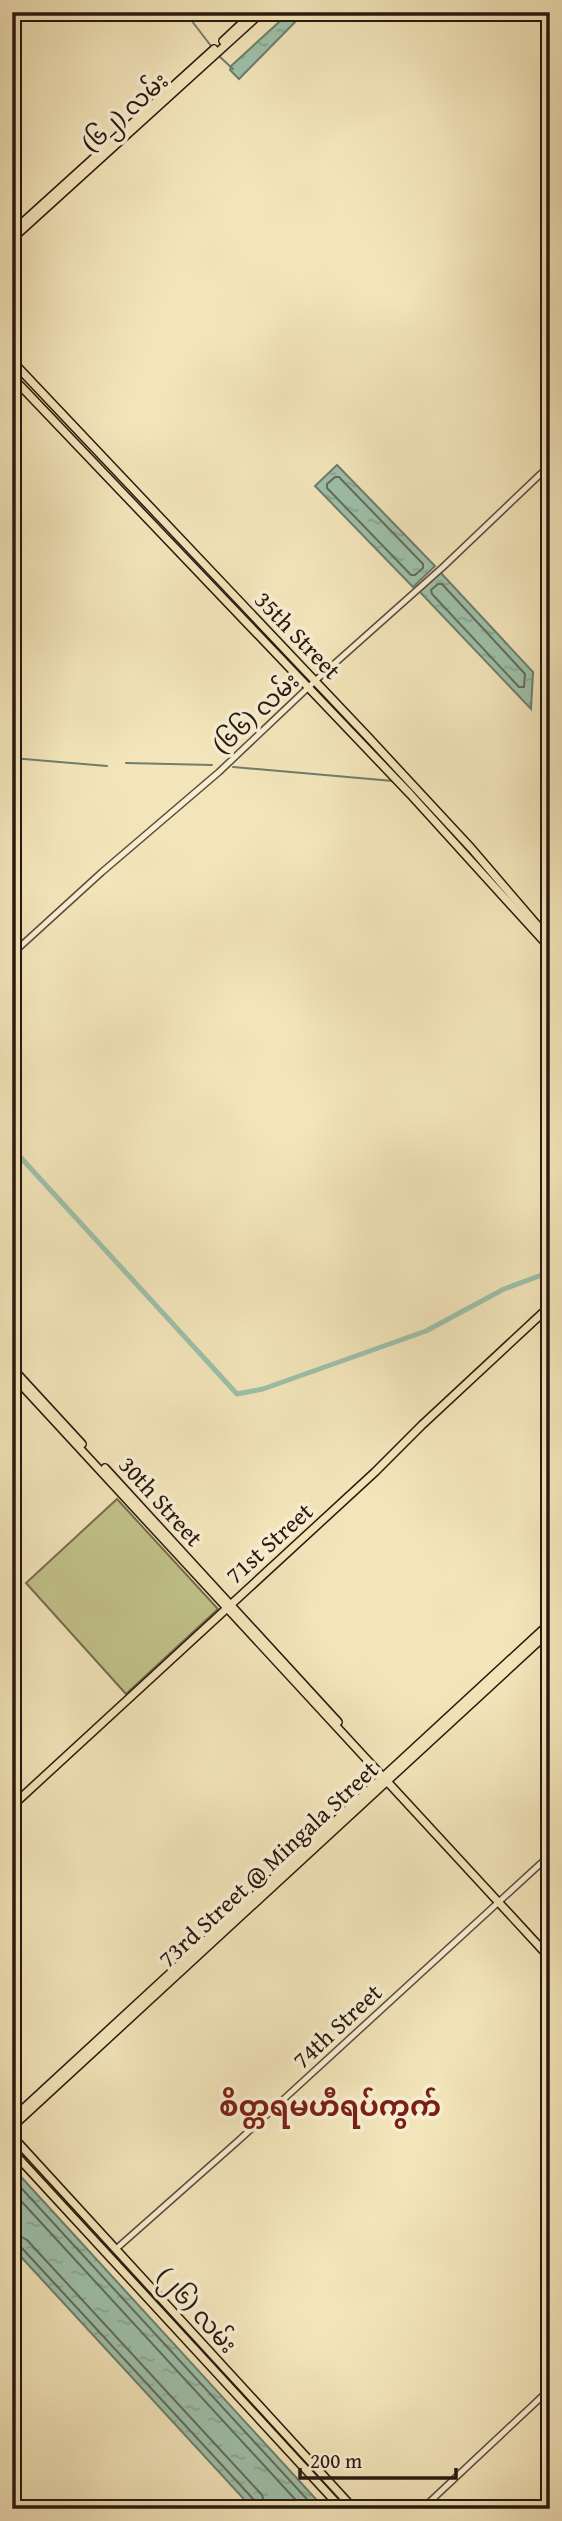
<svg xmlns="http://www.w3.org/2000/svg" width="562" height="2521" font-family="'Gentium Book Plus','Noto Sans Myanmar',serif">
<style>
.green{fill:#c2c28b;stroke:#756d4d;stroke-width:2}
.water{fill:url(#water-ripples);stroke:#6e7d6c;stroke-width:2}
.lines{fill:none;stroke-linecap:round;stroke-linejoin:round}
.shore{stroke:#626c5c;stroke-width:2}
.stream{stroke:#6e7d6c;stroke-width:2}
.canal{stroke:#9dc0aa;stroke-width:5}
.minor-casing{stroke:#5b4b3a;stroke-width:8}
.major-casing{stroke:#28180f;stroke-width:10}
.minor{stroke:#f7eed2;stroke-width:5}
.major{stroke:#f3e5ba;stroke-width:7}
.labels{text-anchor:middle;dominant-baseline:central;stroke-width:7;stroke-linejoin:round;paint-order:stroke}
.street-label{font-size:24px;fill:#28180f;stroke:#f7eed2}
.quarter-label{font-size:28px;font-weight:bold;fill:#7a1f14;stroke:#f7eed2}
</style>
<defs>
<pattern id="water-ripples" width="26" height="14" patternUnits="userSpaceOnUse" patternTransform="scale(1.75)"><rect width="26" height="14" fill="#9dc0aa"/><path d="M2 4q2-2 4 0t4 0M15 11q2-2 4 0t4 0" fill="none" stroke="#87a491"/></pattern>
</defs>
<rect width="100%" height="100%" fill="#f3e5ba"/>
<filter id="stains"><feTurbulence type="fractalNoise" baseFrequency=".00286" numOctaves="4"/><feColorMatrix values="0 0 0 0 .2 0 0 0 0 .09 0 0 0 0 .02 0 0 0 .5 -.17"/></filter>
<radialGradient id="worn" r=".72"><stop offset=".6" stop-color="#630" stop-opacity="0"/><stop offset="1" stop-color="#630" stop-opacity=".3"/></radialGradient>
<!-- green -->
<path class="green" d="M117,1499L218,1609L126,1694L26,1583Z"/>
<!-- water -->
<g class="water">
<path d="M290,12H305L239,79L230,70L231,66Z"/>
<path d="M337,465L435,566L413,587L315,486Z"/>
<path d="M440,572L533,672L531,709L419,591Z"/>
<path d="M12,2167L325,2509H253L12,2247Z"/>
</g>
<g class="lines">
<!-- shore -->
<g class="shore">
<path d="M335,477H339L423,564V568L415,575H411L327,488V484Z"/>
<path d="M438,584H442L525,674L524,687H519L432,594L431,590Z"/>
<path d="M12,2178L316,2509"/>
<path d="M12,2191L304,2509"/>
<path d="M12,2234L20,2236L27,2240L262,2495L266,2509"/>
<path d="M12,2243L20,2246L255,2501L257,2509"/>
</g>
<!-- stream -->
<g class="stream">
<path d="M185,12L211,46"/>
<path d="M219,56L233,69"/>
<path d="M12,758L107,766"/>
<path d="M126,763L212,765"/>
<path d="M233,767L393,781"/>
</g>
<!-- canal -->
<path class="canal" d="M12,1148L237,1394L263,1389L426,1331L504,1289L550,1272"/>
<defs>
<g id="minor">
<path d="M12,954L102,872L219,772L315,681L443,567L550,465"/>
<path d="M116,2249L238,2141L550,1855"/>
<path d="M422,2509L550,2389"/>
</g>
<g id="major">
<path d="M223,41L254,12"/>
<path d="M12,232L214,49"/>
<path d="M12,239L262,12"/>
<path d="M12,361L369,738L471,848L550,940"/>
<path d="M12,377L410,794L550,948"/>
<path d="M12,1368L82,1444"/>
<path d="M12,1375L550,1958"/>
<path d="M105,1468L338,1722"/>
<path d="M12,1806L375,1472L422,1425L550,1306"/>
<path d="M12,2119L550,1623"/>
<path d="M12,2127L550,1631"/>
<path d="M12,2136L354,2509"/>
<path d="M12,2151L342,2509"/>
</g>
</defs>
<!-- minor casing -->
<use href="#minor" class="minor-casing"/>
<!-- major casing -->
<use href="#major" class="major-casing"/>
<!-- minor -->
<use href="#minor" class="minor"/>
<!-- major -->
<use href="#major" class="major"/>
</g>
<g class="labels">
<!-- street labels -->
<g class="street-label">
<text transform="translate(125 112) rotate(-42)">(၆၂) လမ်း</text>
<text transform="translate(298 635) rotate(46)">35th Street</text>
<text transform="translate(256 713) rotate(-43)">(၆၆) လမ်း</text>
<text transform="translate(161 1501) rotate(48)">30th Street</text>
<text transform="translate(269 1543) rotate(-42)">71st Street</text>
<text transform="translate(268 1864) rotate(-43)">73rd Street @ Mingala Street</text>
<text transform="translate(337 2026) rotate(-43)">74th Street</text>
<text transform="translate(197 2310) rotate(48)">(၂၆) လမ်း</text>
</g>
<!-- quarter labels -->
<g class="quarter-label">
<text x="330" y="2105">စိတ္တရမဟီရပ်ကွက်</text>
</g>
</g>
<!-- margin -->
<rect width="562" height="2521" fill="none" stroke="#f3e5ba" stroke-width="42"/>
<rect x="14" y="14" width="534" height="2493" fill="none" stroke="#28180f" stroke-width="3.5"/>
<rect x="21" y="21" width="520" height="2479" fill="none" stroke="#28180f" stroke-width="2"/>
<!-- scale -->
<path d="M300 2468v10h156v-10" fill="none" stroke="#28180f" stroke-width="3.5"/>
<text x="310" y="2468" font-size="21" fill="#28180f" stroke="#f7eed2" stroke-width="5" paint-order="stroke">200 m</text>
<rect width="100%" height="100%" filter="url(#stains)"/>
<rect width="100%" height="100%" fill="url(#worn)"/>
</svg>
